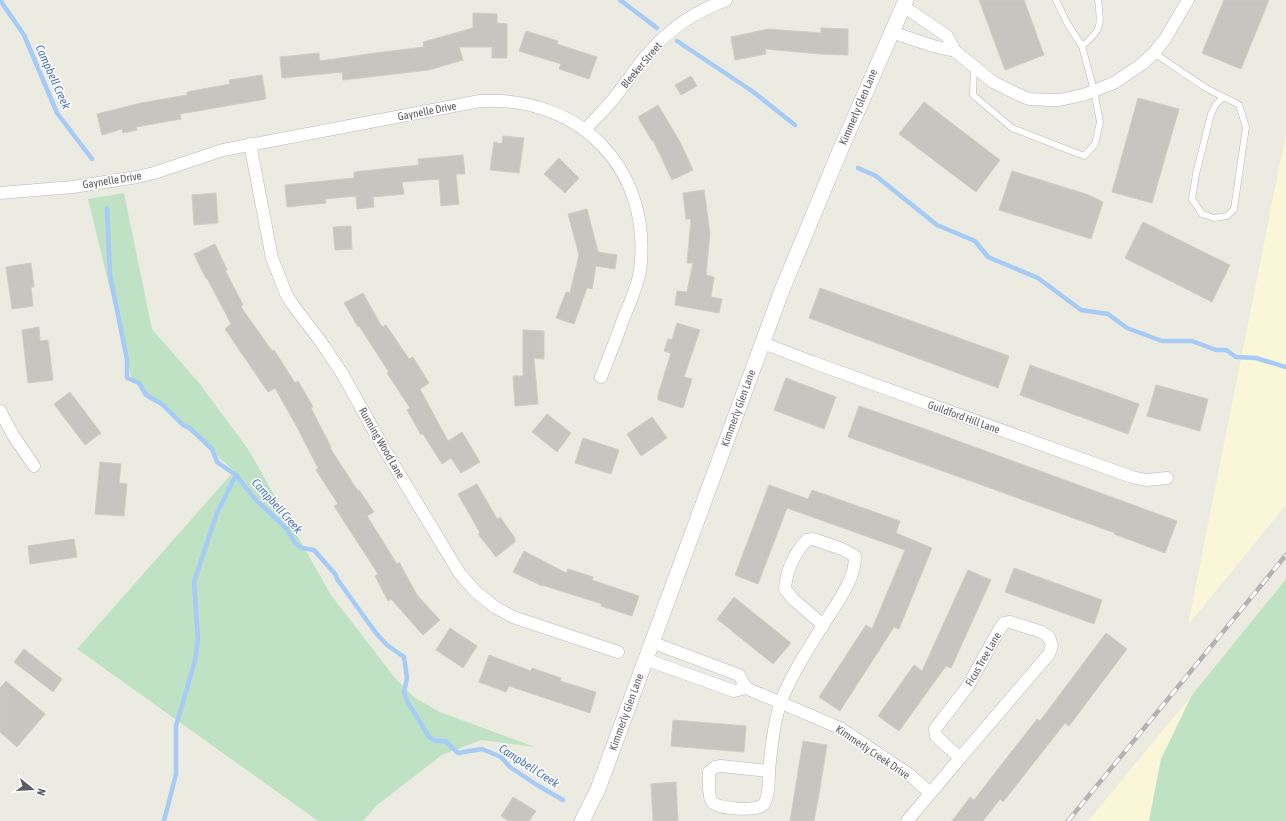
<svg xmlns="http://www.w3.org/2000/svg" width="1286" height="821" font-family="'Asap Condensed',sans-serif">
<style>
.commercial{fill:#faf6d8}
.green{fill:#c0e2c4}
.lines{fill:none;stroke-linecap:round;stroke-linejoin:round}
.stream{stroke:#a6cbf7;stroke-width:4.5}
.building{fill:#c7c5bf;stroke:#d0cdc1}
.service-casing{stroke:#b5b7bb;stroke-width:7}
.minor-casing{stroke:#b5b7bb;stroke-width:13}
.tertiary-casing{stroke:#b5b7bb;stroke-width:16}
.service{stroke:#fff;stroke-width:6}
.minor{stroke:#fff;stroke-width:12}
.tertiary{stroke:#fff;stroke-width:15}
.rail-casing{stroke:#b2b3b3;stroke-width:4.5}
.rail{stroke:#fff;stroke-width:3;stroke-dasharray:9;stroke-linecap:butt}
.labels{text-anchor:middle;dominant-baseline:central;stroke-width:3;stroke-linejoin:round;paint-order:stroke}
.street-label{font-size:11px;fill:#5a5d62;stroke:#fff}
.water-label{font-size:12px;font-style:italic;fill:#4c75b8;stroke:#fff}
</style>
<rect width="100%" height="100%" fill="#ecebe2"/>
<!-- commercial -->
<g class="commercial">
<path d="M1286,133V505L1188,625L1240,364Z"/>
<path d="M1192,695L1161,759L1149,821H1088Z"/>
</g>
<!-- green -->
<g class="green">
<path d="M124,193L152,329L199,383L248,449L331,595L395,678L415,698L440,712L535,747L481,740L442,755L377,805L363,821H318L77,649L234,471L132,380L88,199Z"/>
<path d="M1286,579V821H1149L1161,759L1192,695Z"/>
</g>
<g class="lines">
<!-- stream -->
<g class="stream">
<path d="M0,0L24,35L57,113L92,159"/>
<path d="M620,0L657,28"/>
<path d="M677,41L752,91L795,125"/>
<path d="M858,168L876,176L937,225L975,241L988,257L1038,278L1081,310L1108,314L1127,328L1162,341H1192L1216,350H1226L1236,357L1256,358L1286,367"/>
<path d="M107,208L110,275L127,360V378L139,383L146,395L162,404L183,425L191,429L212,449L217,462L236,475L255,499L287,529L295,543L302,548L314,550L336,575L337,579L376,633L387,645L404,657L407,678L404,692L407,701L429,737L436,741H445L458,753L482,749L501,757L510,767L537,785L563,800"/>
<path d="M164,821L176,774V726L195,661L198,639L194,582L217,513L236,475"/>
</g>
</g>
<!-- building -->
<g class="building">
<path d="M979,0H1024L1044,55L1005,70Z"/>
<path d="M1224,0H1269L1241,69L1202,53Z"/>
<path d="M473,13L497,14V23L507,24V58H492V47H459L463,60L429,70L343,80L342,72L282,78L280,57L319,53L320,61L375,53L424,47L423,42L473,28Z"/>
<path d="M821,28L848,29V55L821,54L765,49L766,54L735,60L731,37L768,29L821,33Z"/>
<path d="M526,31L558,41L557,44L597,57L589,79L559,69L561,64L519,51Z"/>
<path d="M262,75L266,99L180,114L181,119L136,127L137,130L123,133L122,129L102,135L97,114L141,103L187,95V92L230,84L229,80Z"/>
<path d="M691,76L697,86L681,95L675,85Z"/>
<path d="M1138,98L1179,109L1152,203L1112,192Z"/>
<path d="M924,102L1000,160L976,192L899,134Z"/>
<path d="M658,105L680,142L693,170L672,180L653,140L652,141L638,117Z"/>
<path d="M503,136L524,138L519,173L490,170L494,142L502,144Z"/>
<path d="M463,155L465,174H456L459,204L441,206L439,179L402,182L404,194L373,197L374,207L357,209L356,196L325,199L326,203L287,207L285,185L354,178V172L419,165L418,159Z"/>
<path d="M559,158L579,178L565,193L544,174Z"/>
<path d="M1012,171L1089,195L1103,202L1091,239L999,210Z"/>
<path d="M704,190L710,233L706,275L714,277L711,297L722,299L719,313L675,305L677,291L687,292L693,263H687L691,219H686L683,193Z"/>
<path d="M216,193L218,223L194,225L192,195Z"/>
<path d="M587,209L598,252L617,255L615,269L596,266L592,289L587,288L574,324L556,318L566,292L570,293L579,255L568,214Z"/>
<path d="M1143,222L1230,265L1212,302L1125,258Z"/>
<path d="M351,226L352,249L335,250L333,227Z"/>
<path d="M215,244L227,270H225L243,305L241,307L272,351L274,350L295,383L298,381L313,407L311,408L331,447L330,448L358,491L359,490L374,512L367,516L397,564L399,562L417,595L440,620L423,635L391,599L388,601L375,576L378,574L334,506L338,504L316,470L318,468L297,427L275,388L268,392L225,329L231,324L207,278L206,279L194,254Z"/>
<path d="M31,263L34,287H31L33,306L12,309L6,267Z"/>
<path d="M820,288L1009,356L998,388L809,318Z"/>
<path d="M363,293L382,327L386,325L409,359L413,357L429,383L420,389L448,441L462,432L480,462L461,473L451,458L442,464L423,434L421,435L407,410L410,408L387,373L389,372L359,326L358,327L344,303Z"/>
<path d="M677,323L700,330L684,377L692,379L683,408L658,400V395L671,353L664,351L668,339L672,340Z"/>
<path d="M39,327L40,341L48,340L53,380L28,383L22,330Z"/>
<path d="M523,330L544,331V359L534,358L538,404L515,406L513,376H523Z"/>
<path d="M1030,365L1139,404L1128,434L1020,395Z"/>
<path d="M786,378L836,397L824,429L774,410Z"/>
<path d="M1156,385L1208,399L1200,431L1147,416Z"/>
<path d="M70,392L101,433L85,445L54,404Z"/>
<path d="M859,406L928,430L1177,521L1165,553L1114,534L1115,533L848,437Z"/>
<path d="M547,414L571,433L557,452L532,432Z"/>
<path d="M652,417L667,438L641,456L627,434Z"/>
<path d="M583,438L619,450L611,474L575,463Z"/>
<path d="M100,462L121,464L119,483L127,484L124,516L95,514Z"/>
<path d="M477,484L497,519L500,517L515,538V542L496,557L478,534L480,533L458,494Z"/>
<path d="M769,485L808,499L812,490L900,521L896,533L932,548L899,629L894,627L840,711L819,697L866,625L872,629L905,550L787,508L758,584L735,575Z"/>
<path d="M74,539L77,557L30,564L28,546Z"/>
<path d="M524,551L566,573L568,569L593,577L592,580L639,596L632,616L601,606L602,604L542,585V586L513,572Z"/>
<path d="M1014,568L1102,600L1094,624L1005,592Z"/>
<path d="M968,570L991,580L951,668L946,666L899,731L878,716L914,665L922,671Z"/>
<path d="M734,597L791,643L773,664L717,619Z"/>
<path d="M450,628L477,646L463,668L436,650Z"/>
<path d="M1106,633L1127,649L1069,726L1065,723L1003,802L1000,799L983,821H952L970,797L974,800L1037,719L1040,721Z"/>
<path d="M24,649L62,679L53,692L14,662Z"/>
<path d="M489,655L531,671L532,668L561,678L560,681L596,692L590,713L509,686L506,692L479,682Z"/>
<path d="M6,681L45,714L17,747L0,732V688Z"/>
<path d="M673,720L746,726L744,752L671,746Z"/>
<path d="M803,741L827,745L820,788L814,821H790Z"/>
<path d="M676,782L678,821H653L651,784Z"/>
<path d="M513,797L536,811L529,821H509L501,816Z"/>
</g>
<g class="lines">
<defs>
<g id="service">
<path d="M1082,46C1103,29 1101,25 1098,0"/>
<path d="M1154,53C1172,65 1190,78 1208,89C1218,95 1229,99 1239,105L1246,127L1234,209L1227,216L1214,218L1202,214L1192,199L1196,174L1211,114L1216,104L1224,97"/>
<path d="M974,66L973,95L1012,128L1084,156L1095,144L1100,122L1094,91L1082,46L1067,23L1056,0"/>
</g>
<g id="minor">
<path d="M903,6L947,36L955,51L993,82L1017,94L1029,99L1049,100H1059L1083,95L1114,83L1142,64L1154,53L1165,39L1188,0"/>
<path d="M891,32L933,46L955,51"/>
<path d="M585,130C593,121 602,112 610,103C623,88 634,70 647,55C668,30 696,11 726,0"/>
<path d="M250,144L272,258L286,294L293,305L321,342L343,375L383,447L460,574L476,592L495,607L513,617L618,652"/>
<path d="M0,193L73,187L137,177L154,173L223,150L480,101C581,95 653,171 640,271C637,287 630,303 624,317C617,337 609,357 601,377"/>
<path d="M763,343L812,362L1132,477L1146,480L1167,478"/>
<path d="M0,411L13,435L34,466"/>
<path d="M813,539L842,549L855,556C856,579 835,606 823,625L793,599L785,589C786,572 794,553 807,540Z"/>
<path d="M1010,622L1042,632L1049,637L1052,646L1049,654L960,758L936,736L935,729L968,686L999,630L1004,623Z"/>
<path d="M651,642L739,675L746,688"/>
<path d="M645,659L734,691L746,688L840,728L910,775L930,793"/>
<path d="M721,766L769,771C769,779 769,799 763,805C756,811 715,810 711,800C708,793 709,779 709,772L715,767Z"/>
<path d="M769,771C771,749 774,721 781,701C792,674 808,649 823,625"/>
<path d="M907,821L960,758"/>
</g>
<path id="tertiary" d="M582,821L598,789L782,290L839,153L906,0"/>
</defs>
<!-- service casing -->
<use href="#service" class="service-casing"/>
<!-- minor casing -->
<use href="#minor" class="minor-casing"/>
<!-- tertiary casing -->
<use href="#tertiary" class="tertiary-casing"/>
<!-- service -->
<use href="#service" class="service"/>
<!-- minor -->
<use href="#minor" class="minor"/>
<!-- tertiary -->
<use href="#tertiary" class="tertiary"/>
<defs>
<path id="rail" d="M1068,821L1286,555"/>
</defs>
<!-- rail casing -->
<use href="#rail" class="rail-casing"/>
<!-- rail -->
<use href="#rail" class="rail"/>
</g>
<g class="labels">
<!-- street labels -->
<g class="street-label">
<text transform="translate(641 65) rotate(-50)">Bleeker Street</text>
<text transform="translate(858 107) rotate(-67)">Kimmerly Glen Lane</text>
<text transform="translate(427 111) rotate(-11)">Gaynelle Drive</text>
<text transform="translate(112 180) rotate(-9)">Gaynelle Drive</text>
<text transform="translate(738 408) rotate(-70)">Kimmerly Glen Lane</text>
<text transform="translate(964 417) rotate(20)">Guildford Hill Lane</text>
<text transform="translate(382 443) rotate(60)">Running Wood Lane</text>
<text transform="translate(983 659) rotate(-60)">Ficus Tree Lane</text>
<text transform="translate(626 712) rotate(-70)">Kimmerly Glen Lane</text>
<text transform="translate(873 752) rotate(34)">Kimmerly Creek Drive</text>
</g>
<!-- water labels -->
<g class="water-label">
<text transform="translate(53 77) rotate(66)">Campbell Creek</text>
<text transform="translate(277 506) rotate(48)">Campbell Creek</text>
<text transform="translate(529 766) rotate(33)">Campbell Creek</text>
</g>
</g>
<!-- north arrow -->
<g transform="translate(32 789) rotate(108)" stroke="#ffffff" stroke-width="3" paint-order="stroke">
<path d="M0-3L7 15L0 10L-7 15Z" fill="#5a5d62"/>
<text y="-6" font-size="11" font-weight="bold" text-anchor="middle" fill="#5a5d62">N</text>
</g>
</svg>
